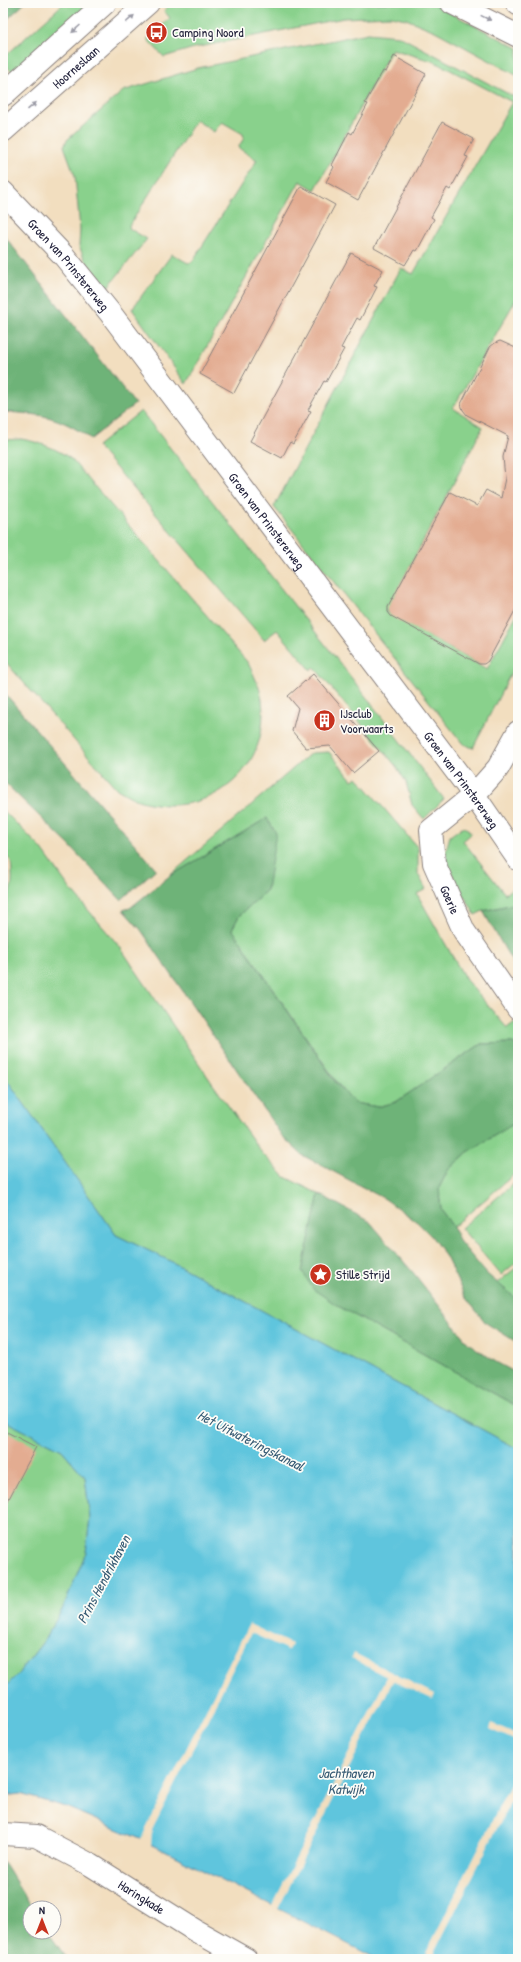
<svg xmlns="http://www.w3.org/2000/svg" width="521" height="1962" font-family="'Patrick Hand',sans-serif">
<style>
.green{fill:#89d18c;stroke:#567a64}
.forest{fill:#6eb378;stroke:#486a5a}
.water{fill:#5fc5dd;stroke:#40748c}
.pier{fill:#f2debf}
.building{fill:#e3ac91}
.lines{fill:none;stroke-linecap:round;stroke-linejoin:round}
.minor-casing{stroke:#8a807d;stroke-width:24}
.tertiary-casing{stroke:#8a807d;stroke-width:24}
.minor{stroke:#fff;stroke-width:22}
.tertiary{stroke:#fff;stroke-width:22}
.oneway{fill:#9c9ca7}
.labels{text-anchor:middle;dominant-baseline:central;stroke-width:3.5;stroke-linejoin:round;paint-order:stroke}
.poi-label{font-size:13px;fill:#22223b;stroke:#fdfcf7;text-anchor:start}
.street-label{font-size:13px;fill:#22223b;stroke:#fdfcf7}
.water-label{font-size:14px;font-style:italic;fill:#375b74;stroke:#fdfcf7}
</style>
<rect width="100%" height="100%" fill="#fdfcf7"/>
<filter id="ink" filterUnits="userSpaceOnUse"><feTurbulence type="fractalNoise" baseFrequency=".025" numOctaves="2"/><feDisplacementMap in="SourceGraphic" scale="8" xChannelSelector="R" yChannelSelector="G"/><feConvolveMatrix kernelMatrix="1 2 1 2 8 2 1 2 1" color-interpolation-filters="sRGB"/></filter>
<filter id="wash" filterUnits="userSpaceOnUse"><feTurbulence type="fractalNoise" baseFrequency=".012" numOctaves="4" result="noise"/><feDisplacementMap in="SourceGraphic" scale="16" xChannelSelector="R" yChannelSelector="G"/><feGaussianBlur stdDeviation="0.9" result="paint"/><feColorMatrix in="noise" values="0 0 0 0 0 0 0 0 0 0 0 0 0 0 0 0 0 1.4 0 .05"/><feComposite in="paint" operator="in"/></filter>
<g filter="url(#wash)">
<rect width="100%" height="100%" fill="#f2debf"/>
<!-- green -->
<g class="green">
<path d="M64,3H92L14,74L3,62V58Z"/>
<path d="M169,3H431L518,48V76L435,31L406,19L391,16L344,18L194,48L164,57L147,39L170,18L164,11Z"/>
<path d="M368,33L399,36L518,99V296L453,408L483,427L386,612L487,669L518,612V659L473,748L463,744L274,507L401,268L413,274L512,102L435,62L392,49L315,190L300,181L186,384L132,309L172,254L188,263L192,262L257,160L240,149L239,146L244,138L243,134L222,122L214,132L196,120L129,226L130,229L147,239L108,287L86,262L79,246L80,229L75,176L64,146L67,140L123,91L198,68Z"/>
<path d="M141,411L354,681L444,799L424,819L412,805L406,782L396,766L314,667L311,670L277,630L264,640L97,446Z"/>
<path d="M21,439C39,442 56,448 71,459L248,663C254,675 260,687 262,700C271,769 211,818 145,802C135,800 126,794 117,789L3,659V440Z"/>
<path d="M329,752L352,780L357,777L418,848V874L426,889L417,894L466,980L507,1028L515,1022L518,1026V1047L513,1043L481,1044L396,1102L378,1107L355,1103L338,1084L232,929L239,916L267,890V818L167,878L311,753Z"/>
<path d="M3,810L41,848L71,890L120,947L212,1083L262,1153L285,1177L319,1194L312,1228L338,1306L518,1407V1449L172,1262L116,1235L3,1074V901C15,891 12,875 11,861L3,853Z"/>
<path d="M462,827L467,828L471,834L463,841L505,894L515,887L518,891V903L483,911L475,915L446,863V850L450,836Z"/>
<path d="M518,1121V1171L453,1227L441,1210L439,1188L448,1170L468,1152Z"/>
<path d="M518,1180V1261L501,1275L461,1228Z"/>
<path d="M518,1266V1300L497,1283Z"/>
<path d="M3,1420L62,1450L85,1477L90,1518L86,1553L62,1610L43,1642L19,1673L3,1689Z"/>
</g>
<!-- forest -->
<g class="forest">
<path d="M3,3H25L3,23Z"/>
<path d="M3,234L135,404L91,439C59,416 42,414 3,412Z"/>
<path d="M3,691L156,869L121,900L69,845L3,781Z"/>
<path d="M267,818L276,833L267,890L239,916L232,929L337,1084L355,1103L378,1107L396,1102L481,1044L513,1043L518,1047V1121L468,1152L448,1170L439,1188L441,1210L453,1227L460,1242L487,1274L518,1300V1343L486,1323L465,1297L446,1257L432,1237L417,1222L385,1199L302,1155L282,1136L141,930L123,910L130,908L167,878Z"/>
<path d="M518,903V959L513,963L483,911Z"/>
<path d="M319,1194L370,1222L416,1276L468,1343L496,1362L518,1374V1407L338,1306L313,1289L302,1271Z"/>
<path d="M3,1861L32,1908H30V1932H48L67,1959H9L3,1948Z"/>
</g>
<!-- water -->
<path class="water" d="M3,1074L116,1235L172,1262L518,1449V1959H377L145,1841L66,1807L20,1794L3,1796V1689L19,1673L43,1642L62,1610L86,1553L90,1518L85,1477L62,1450L3,1420Z"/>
<!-- pier -->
<g class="pier">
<path d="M249,1624L291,1644L288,1650L251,1633L152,1830L151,1846L272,1906L387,1677L351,1658L354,1653L434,1694L432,1699L393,1681L278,1909L376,1959H372L140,1841Z"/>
<path d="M492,1723L518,1735V1742L490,1729Z"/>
<path d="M518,1769V1787L431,1959H423Z"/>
</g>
<g id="blocks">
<!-- building -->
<g class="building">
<path d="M394,56L426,74L358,200L326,182L334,167L332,165L349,132L352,134L368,104L365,103L383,71L386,72Z"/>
<path d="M442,122L474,139L465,156L468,157L450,190L447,188L431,217L434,219L417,251L414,250L405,265L374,248Z"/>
<path d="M301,186L335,205L234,393L200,374Z"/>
<path d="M351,253L383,270L374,286L377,287L360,320L357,318L341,348L344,349L326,382L324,381L308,410L311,411L293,444L290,442L282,458L250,441Z"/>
<path d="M500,341L518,349V605L488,661L484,664H479L391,616L388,612V607L450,492L477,506L486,490L501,498L505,478L503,457L508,436L467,415L463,410L461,404L490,347L495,343Z"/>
<path d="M313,674L379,751L353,773L330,746L306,748L292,731L298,708L288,696Z"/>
<path d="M3,1430L36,1447L3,1510Z"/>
</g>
</g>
</g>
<g filter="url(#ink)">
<use href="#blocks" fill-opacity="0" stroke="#8a807d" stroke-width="1"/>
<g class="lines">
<defs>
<g id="minor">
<path id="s1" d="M3,192L64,256L111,314L474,795L518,859"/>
<path id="s2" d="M518,732L498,768L474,795L431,830L434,863L464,931L518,1009"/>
<path id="s3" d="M3,1834L36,1836L91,1865L196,1931L246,1959"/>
</g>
<g id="tertiary">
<path d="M452,3L518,36"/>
<path d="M517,3L518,4"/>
<path d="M3,95L105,3"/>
<path id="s4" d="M3,131L148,3"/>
</g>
</defs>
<!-- minor casing -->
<use href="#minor" class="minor-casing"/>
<!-- tertiary casing -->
<use href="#tertiary" class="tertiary-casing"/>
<!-- minor -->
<use href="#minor" class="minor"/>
<!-- tertiary -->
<use href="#tertiary" class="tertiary"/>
</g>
<!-- one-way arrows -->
<defs><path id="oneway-solid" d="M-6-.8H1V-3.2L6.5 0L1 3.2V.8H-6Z"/></defs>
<g class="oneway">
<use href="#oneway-solid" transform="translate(486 18) rotate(26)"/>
<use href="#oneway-solid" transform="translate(130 19) rotate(-42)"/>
<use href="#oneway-solid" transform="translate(76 29) rotate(138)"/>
<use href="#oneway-solid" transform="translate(32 106) rotate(-41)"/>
</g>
</g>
<!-- icons -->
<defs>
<symbol id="bus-disc" viewBox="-11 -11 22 22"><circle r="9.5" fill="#c8321e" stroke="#fdfcf7"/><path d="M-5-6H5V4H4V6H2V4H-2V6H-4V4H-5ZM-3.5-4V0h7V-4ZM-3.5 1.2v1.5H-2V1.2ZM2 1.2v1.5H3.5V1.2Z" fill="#fff"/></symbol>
<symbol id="building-disc" viewBox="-11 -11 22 22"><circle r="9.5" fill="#c8321e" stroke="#fdfcf7"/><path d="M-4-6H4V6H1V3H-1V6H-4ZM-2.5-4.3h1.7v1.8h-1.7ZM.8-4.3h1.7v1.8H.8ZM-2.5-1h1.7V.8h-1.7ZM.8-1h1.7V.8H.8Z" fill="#fff"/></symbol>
<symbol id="sight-disc" viewBox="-11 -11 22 22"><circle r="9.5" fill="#c8321e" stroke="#fdfcf7"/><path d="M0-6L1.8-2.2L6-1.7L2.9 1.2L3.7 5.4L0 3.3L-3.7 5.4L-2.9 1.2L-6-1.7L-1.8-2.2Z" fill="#fff"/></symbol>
</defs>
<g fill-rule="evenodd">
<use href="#bus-disc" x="144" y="20" width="25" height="25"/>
<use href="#building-disc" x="312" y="708" width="25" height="25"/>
<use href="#sight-disc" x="308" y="1262" width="25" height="25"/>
</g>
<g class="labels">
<!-- poi labels -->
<g class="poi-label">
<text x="172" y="32">Camping Noord</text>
<text x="340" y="713">IJsclub<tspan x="340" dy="15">Voorwaarts</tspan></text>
<text x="336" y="1274">Stille Strijd</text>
</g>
<!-- street labels -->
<g class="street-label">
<text stroke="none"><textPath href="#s4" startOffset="97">Hoorneslaan</textPath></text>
<text stroke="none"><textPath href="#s1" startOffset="98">Groen van Prinstererweg</textPath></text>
<text stroke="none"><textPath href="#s1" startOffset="422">Groen van Prinstererweg</textPath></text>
<text stroke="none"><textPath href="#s1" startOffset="746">Groen van Prinstererweg</textPath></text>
<text stroke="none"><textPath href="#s2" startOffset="206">Goerie</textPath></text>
<text stroke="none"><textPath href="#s3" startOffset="155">Haringkade</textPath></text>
</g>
<!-- water labels -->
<g class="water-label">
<text transform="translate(251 1440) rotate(27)">Het Uitwateringskanaal</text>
<text transform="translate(103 1579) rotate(-62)">Prins Hendrikhaven</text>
<text x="346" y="1772">Jachthaven<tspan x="346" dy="16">Katwijk</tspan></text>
</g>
</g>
<!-- margin -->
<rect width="521" height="1962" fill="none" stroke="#fdfcf7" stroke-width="16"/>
<!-- north arrow -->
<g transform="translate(42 1920)"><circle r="19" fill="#fdfcf7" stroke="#a5a5ac"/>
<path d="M0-3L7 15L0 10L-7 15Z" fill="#c8321e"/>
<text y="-6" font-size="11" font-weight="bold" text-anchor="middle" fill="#22223b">N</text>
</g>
</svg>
